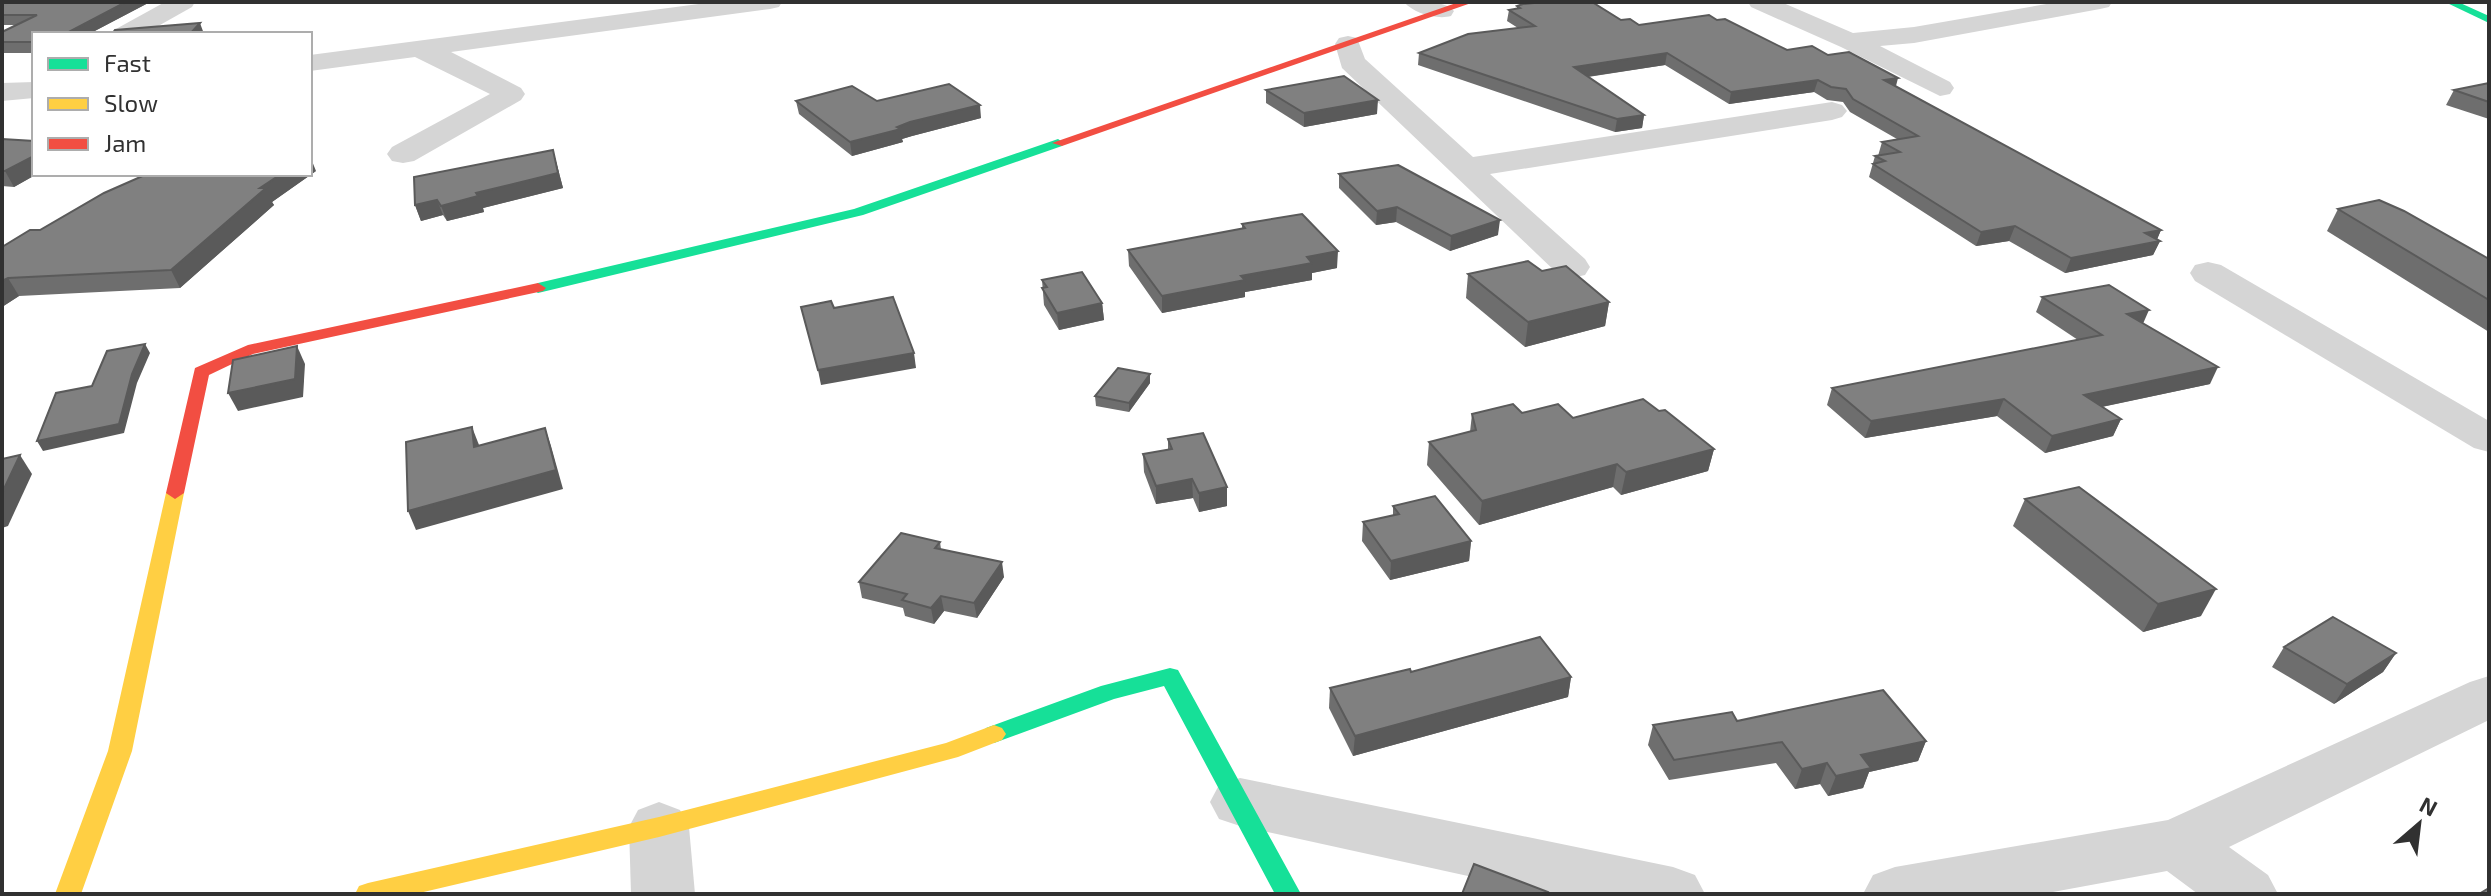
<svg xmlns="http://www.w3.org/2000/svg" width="2491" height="896" font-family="'Exo 2',sans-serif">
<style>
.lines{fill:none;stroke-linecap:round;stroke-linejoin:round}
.street{fill:#d5d5d5;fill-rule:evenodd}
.fast{fill:#16e098;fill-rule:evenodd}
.slow{fill:#ffcf43;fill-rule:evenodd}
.jam{fill:#f24e42;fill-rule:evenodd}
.wall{fill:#6e6e6e}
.shaded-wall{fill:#5a5a5a}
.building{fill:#808080;stroke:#5a5a5a;stroke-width:2}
</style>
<rect width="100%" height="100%" fill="#fff"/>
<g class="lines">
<!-- street -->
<g class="street">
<path d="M165,2H195L192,7L144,34H112L116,29Z"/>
<path d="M714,2H782L779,7L770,9L451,52L521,88L525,94L521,100L414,161L403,163L392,161L387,154L392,147L490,94L415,57L310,71V55Z"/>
<path d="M1404,2C1420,2 1444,0 1454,11L1451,16C1437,20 1413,13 1404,2Z"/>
<path d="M1748,2H1781L1853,33L1914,27L2058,2H2112L2109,7L2100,9L1914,43L1880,46L1950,82L1954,88L1950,94L1940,96L1841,47L1751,7Z"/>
<path d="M1348,36L1357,38L1365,59L1473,157L1832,102L1842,105L1847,111L1842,117L1832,120L1490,174L1585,259L1590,267L1585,275L1572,278L1559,275L1342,68L1335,44L1339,38Z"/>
<path d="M34,82V98L2,101V83Z"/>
<path d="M2208,262L2221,265L2489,421V452L2474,448L2195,281L2190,273L2195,265Z"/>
<path d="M2489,676V720L2229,847L2268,875L2278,894H2198L2167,871L2042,894H1863L1873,875L1895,867L2168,820L2470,682Z"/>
<path d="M1240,778L1673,867L1695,875L1705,894H1550L1240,826L1219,819L1210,802L1219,785Z"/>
<path d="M659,802L680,810L689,827L695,894H631L629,827L638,810Z"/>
</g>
<!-- fast -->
<g class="fast">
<path d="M2445,2H2458L2489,16V23Z"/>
<path d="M1058,139L1064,143L1062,146L863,215L538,293L530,288L538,283L854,209Z"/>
<path d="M1170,668L1178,670L1301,894H1275L1164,686L1114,699L994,743L986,740L982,734L986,728L1101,686Z"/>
</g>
<!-- slow -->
<g class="slow">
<path d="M175,487L184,493L132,751L81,894H55L108,751L166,493Z"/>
<path d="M994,725L1002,728L1006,734L1002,740L958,757L659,837L415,894H355L359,886L368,883L659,817L946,743Z"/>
</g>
<!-- jam -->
<g class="jam">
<path d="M1459,2H1474L1062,146L1052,143Z"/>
<path d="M538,283L546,288L543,291L253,354L209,375L184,493L175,499L166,493L195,368L248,345Z"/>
</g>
</g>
<!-- wall -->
<g class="wall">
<path d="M2,2H150L89,34H34V53H2V32L15,25H2Z"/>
<path d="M1517,6L1621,20L1639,25L1717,20L1787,50L1828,55L1896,86L2161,230L2157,239L2160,241L2153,255L2065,273L2009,241L1976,246L1869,177L1875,156H1878L1882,142L1897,139L1850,112L1843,102L1827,100L1814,92L1729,104L1665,65L1588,77L1644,115L1642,128L1615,132L1418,65L1419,53L1518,28L1507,21L1509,10L1517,9Z"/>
<path d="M2489,83V119L2446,105L2454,90Z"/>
<path d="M1266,90L1377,114L1304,127L1266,103Z"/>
<path d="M796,101H877L981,118L912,136L902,139L903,142L852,156L799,114Z"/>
<path d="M2,139L34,174H37L14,187L2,186Z"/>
<path d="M553,150L563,188L483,208L484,212L447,221L443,215L421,221L415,205Z"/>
<path d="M316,171L272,202L274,205L180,288L19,296L2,307V247Z"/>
<path d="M1339,174L1498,235L1450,251L1396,222L1376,225L1339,188Z"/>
<path d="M2338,209L2489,259V332L2327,231Z"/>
<path d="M1242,224L1337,268L1312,273V280L1245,292V297L1162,313L1129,266L1128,250L1242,229Z"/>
<path d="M1542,271L1609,302L1605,326L1525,347L1466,298L1468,274Z"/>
<path d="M1042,280L1102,303L1104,320L1059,330L1044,305Z"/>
<path d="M2042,297L2143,324L2210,384L2102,407L2121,419L2113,436L2045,453L1997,416L1865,438L1827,405L1832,388L2078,340L2036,312Z"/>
<path d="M1150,374V383L1129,412L1096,406L1095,396Z"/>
<path d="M1659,411L1714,449L1708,471L1621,495L1613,487L1479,525L1427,465L1429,442L1470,432L1472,414L1522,413L1573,418Z"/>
<path d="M1168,439L1227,506L1199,512L1193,498L1156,504L1144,472L1143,454L1168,450Z"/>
<path d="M2025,499L2201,616L2143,632L2013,526Z"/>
<path d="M1393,506L1471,541L1469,561L1390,580L1362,541L1363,522L1393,515Z"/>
<path d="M940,542L941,549L1004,577L977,618L944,611L934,624L905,616L903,608L862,598L859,582Z"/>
<path d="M2284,647L2396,653L2383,672L2334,704L2272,667Z"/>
<path d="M1411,672L1571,677L1568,697L1353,756L1329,708L1330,688Z"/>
<path d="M1737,721L1926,741L1918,761L1869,772L1863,788L1828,796L1820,784L1795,789L1776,763L1669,780L1648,745L1653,725Z"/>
</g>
<!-- shaded-wall -->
<g class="shaded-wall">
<path d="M126,2H150L89,34H65Z"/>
<path d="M200,23L204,34H190Z"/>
<path d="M1667,53L1665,65L1572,79L1574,67Z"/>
<path d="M1898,78L1895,90L1884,80Z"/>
<path d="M1818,80L1814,92L1729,104L1731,92Z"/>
<path d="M1378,100L1377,114L1304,127V113Z"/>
<path d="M980,105L981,118L912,136L902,139L903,142L852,156L850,142L910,122Z"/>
<path d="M1644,115L1642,128L1615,132L1617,119Z"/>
<path d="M553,150L563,188L483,208L484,212L447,221L441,206L476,193Z"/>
<path d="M34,156V174H37L14,187L5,171Z"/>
<path d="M310,156L316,171L272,202L274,205L180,288L171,270L260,188L281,174H310Z"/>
<path d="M437,200L443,215L421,221L415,205Z"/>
<path d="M1397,207L1396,222L1376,225L1377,211Z"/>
<path d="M1500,220L1498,235L1450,251L1451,236Z"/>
<path d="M2015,226L2009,241L1976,246L1981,232Z"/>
<path d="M2161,230L2156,242L2160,241L2153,255L2065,273L2071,258L2145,233Z"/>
<path d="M1338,251L1337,268L1312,273V280L1245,292V297L1162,313V296L1241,276L1307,257Z"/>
<path d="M8,278L19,296L2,307V281Z"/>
<path d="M1609,302L1605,326L1525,347L1528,322Z"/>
<path d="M1102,303L1104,320L1059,330L1057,313Z"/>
<path d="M2149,310L2142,326L2127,314Z"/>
<path d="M145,344L150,353L137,383L124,433L43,451L37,441L132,374Z"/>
<path d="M297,346L305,364L303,397L238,411L228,393Z"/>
<path d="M914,353L916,368L821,385L818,370Z"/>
<path d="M2218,367L2210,384L2077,412L2084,395Z"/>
<path d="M1150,374V383L1129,412V403Z"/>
<path d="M2004,399L1997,416L1865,438L1871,421Z"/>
<path d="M2121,419L2113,436L2045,453L2052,436Z"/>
<path d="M472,427L479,445L474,447Z"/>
<path d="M545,428L551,446L563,489L416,530L408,511Z"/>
<path d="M1714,449L1708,471L1621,495L1626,472Z"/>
<path d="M20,455L32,474L8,526L2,528V493Z"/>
<path d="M1617,464L1613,487L1479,525L1482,501Z"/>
<path d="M1192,479L1193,498L1156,504V486Z"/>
<path d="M1227,487V506L1199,512V493Z"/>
<path d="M1471,541L1469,561L1390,580L1391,561Z"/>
<path d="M1002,562L1004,577L977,618L974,603Z"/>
<path d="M2216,589L2201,616L2143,632L2158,604Z"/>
<path d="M941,596L944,611L934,624L931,608Z"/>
<path d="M2396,653L2383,672L2334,704L2347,684Z"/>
<path d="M1571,677L1568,697L1353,756L1355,736Z"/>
<path d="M1926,741L1918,761L1869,772L1863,788L1828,796L1836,776L1861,755Z"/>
<path d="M1827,763L1820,784L1795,789L1802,769Z"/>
</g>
<!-- building -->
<g class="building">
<path d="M2,2H126L65,34H34V42H2V32L37,15H2Z"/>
<path d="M1544,2H1592L1621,20L1630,19L1639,25L1709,15L1717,20L1725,19L1787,50L1812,46L1828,55L1849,52L1898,78L1884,80L2161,230L2145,233L2160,241L2071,258L2015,226L1981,232L1873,164L1885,161L1875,156L1900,152L1882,142L1918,136L1853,99L1846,89L1831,87L1818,80L1731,92L1667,53L1574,67L1644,115L1617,119L1419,53L1468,34L1535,26L1509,10L1520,8L1517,6L1523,4Z"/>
<path d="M200,23L190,34H112L115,30Z"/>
<path d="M1344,76L1378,100L1304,113L1266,90Z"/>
<path d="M2489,83V102L2454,90Z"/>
<path d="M949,84L980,105L910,122L897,127L901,129L850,142L796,101L852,86L877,101Z"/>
<path d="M2,139L34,141V156L5,171H2Z"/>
<path d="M553,150L558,173L476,193L478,196L441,206L437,200L415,205L414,177Z"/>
<path d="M1398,165L1500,220L1451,236L1397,207L1377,211L1339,174Z"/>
<path d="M147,174H281L260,188H266L171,270L8,278L2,281V247L30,230H40L104,193Z"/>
<path d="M2379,200L2404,211L2489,259V300L2338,209Z"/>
<path d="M1302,214L1338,251L1307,257L1312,263L1241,276L1245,280L1162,296L1128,250L1245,228L1242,224Z"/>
<path d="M1528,261L1542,271L1566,266L1609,302L1528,322L1468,274Z"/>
<path d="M1082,272L1102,303L1057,313L1042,288L1047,287L1042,280Z"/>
<path d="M2109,285L2149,310L2127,314L2218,367L2084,395L2121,419L2052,436L2004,399L1871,421L1832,388L2102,335L2042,297Z"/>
<path d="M893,297L914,353L818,370L801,307L831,301L834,308Z"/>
<path d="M145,344L132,374L119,424L37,441L56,393L92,386L107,351Z"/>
<path d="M297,346L295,379L228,393L233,360Z"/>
<path d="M1118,368L1150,374L1129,403L1095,396Z"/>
<path d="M1643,399L1659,411L1665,410L1714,449L1626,472L1617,464L1482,501L1429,442L1476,430L1472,414L1513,404L1522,413L1558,404L1573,418Z"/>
<path d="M472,427L474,447L545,428L556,470L408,511L406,442Z"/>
<path d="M1203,433L1227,487L1199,493L1192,479L1156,486L1143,454L1172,449L1168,439Z"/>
<path d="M20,455L2,493V459Z"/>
<path d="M2079,487L2216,589L2158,604L2025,499Z"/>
<path d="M1435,496L1471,541L1391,561L1363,522L1399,514L1393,506Z"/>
<path d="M901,533L940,542L935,548L1002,562L974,603L941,596L931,608L902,600L907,594L859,582Z"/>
<path d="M2333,617L2396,653L2347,684L2284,647Z"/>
<path d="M1540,637L1571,677L1355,736L1330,688L1410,669L1411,672Z"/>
<path d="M1883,690L1926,741L1861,755L1871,768L1836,776L1827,763L1802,769L1782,742L1674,760L1653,725L1732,712L1737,721Z"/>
<path d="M1474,864L1548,892L1547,894H1462Z"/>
<path d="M2489,888V894H2479Z"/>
</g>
<!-- border -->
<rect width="2491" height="896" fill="none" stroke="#313131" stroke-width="8"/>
<!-- legend -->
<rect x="32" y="32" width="280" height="144" fill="#ffffff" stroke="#adadad" stroke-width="2"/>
<rect x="48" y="58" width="40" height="12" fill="#16e098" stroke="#adadad" stroke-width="2"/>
<text x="104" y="72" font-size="24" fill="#313131">Fast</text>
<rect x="48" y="98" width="40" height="12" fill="#ffcf43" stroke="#adadad" stroke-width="2"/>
<text x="104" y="112" font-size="24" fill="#313131">Slow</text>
<rect x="48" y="138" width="40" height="12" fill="#f24e42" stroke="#adadad" stroke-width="2"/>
<text x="104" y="152" font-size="24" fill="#313131">Jam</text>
<!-- north arrow -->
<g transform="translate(2419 824) rotate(28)" stroke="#ffffff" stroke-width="6" paint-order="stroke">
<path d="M0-6L14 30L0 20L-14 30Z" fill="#313131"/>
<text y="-12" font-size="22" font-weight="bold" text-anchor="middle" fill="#313131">N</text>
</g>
</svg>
